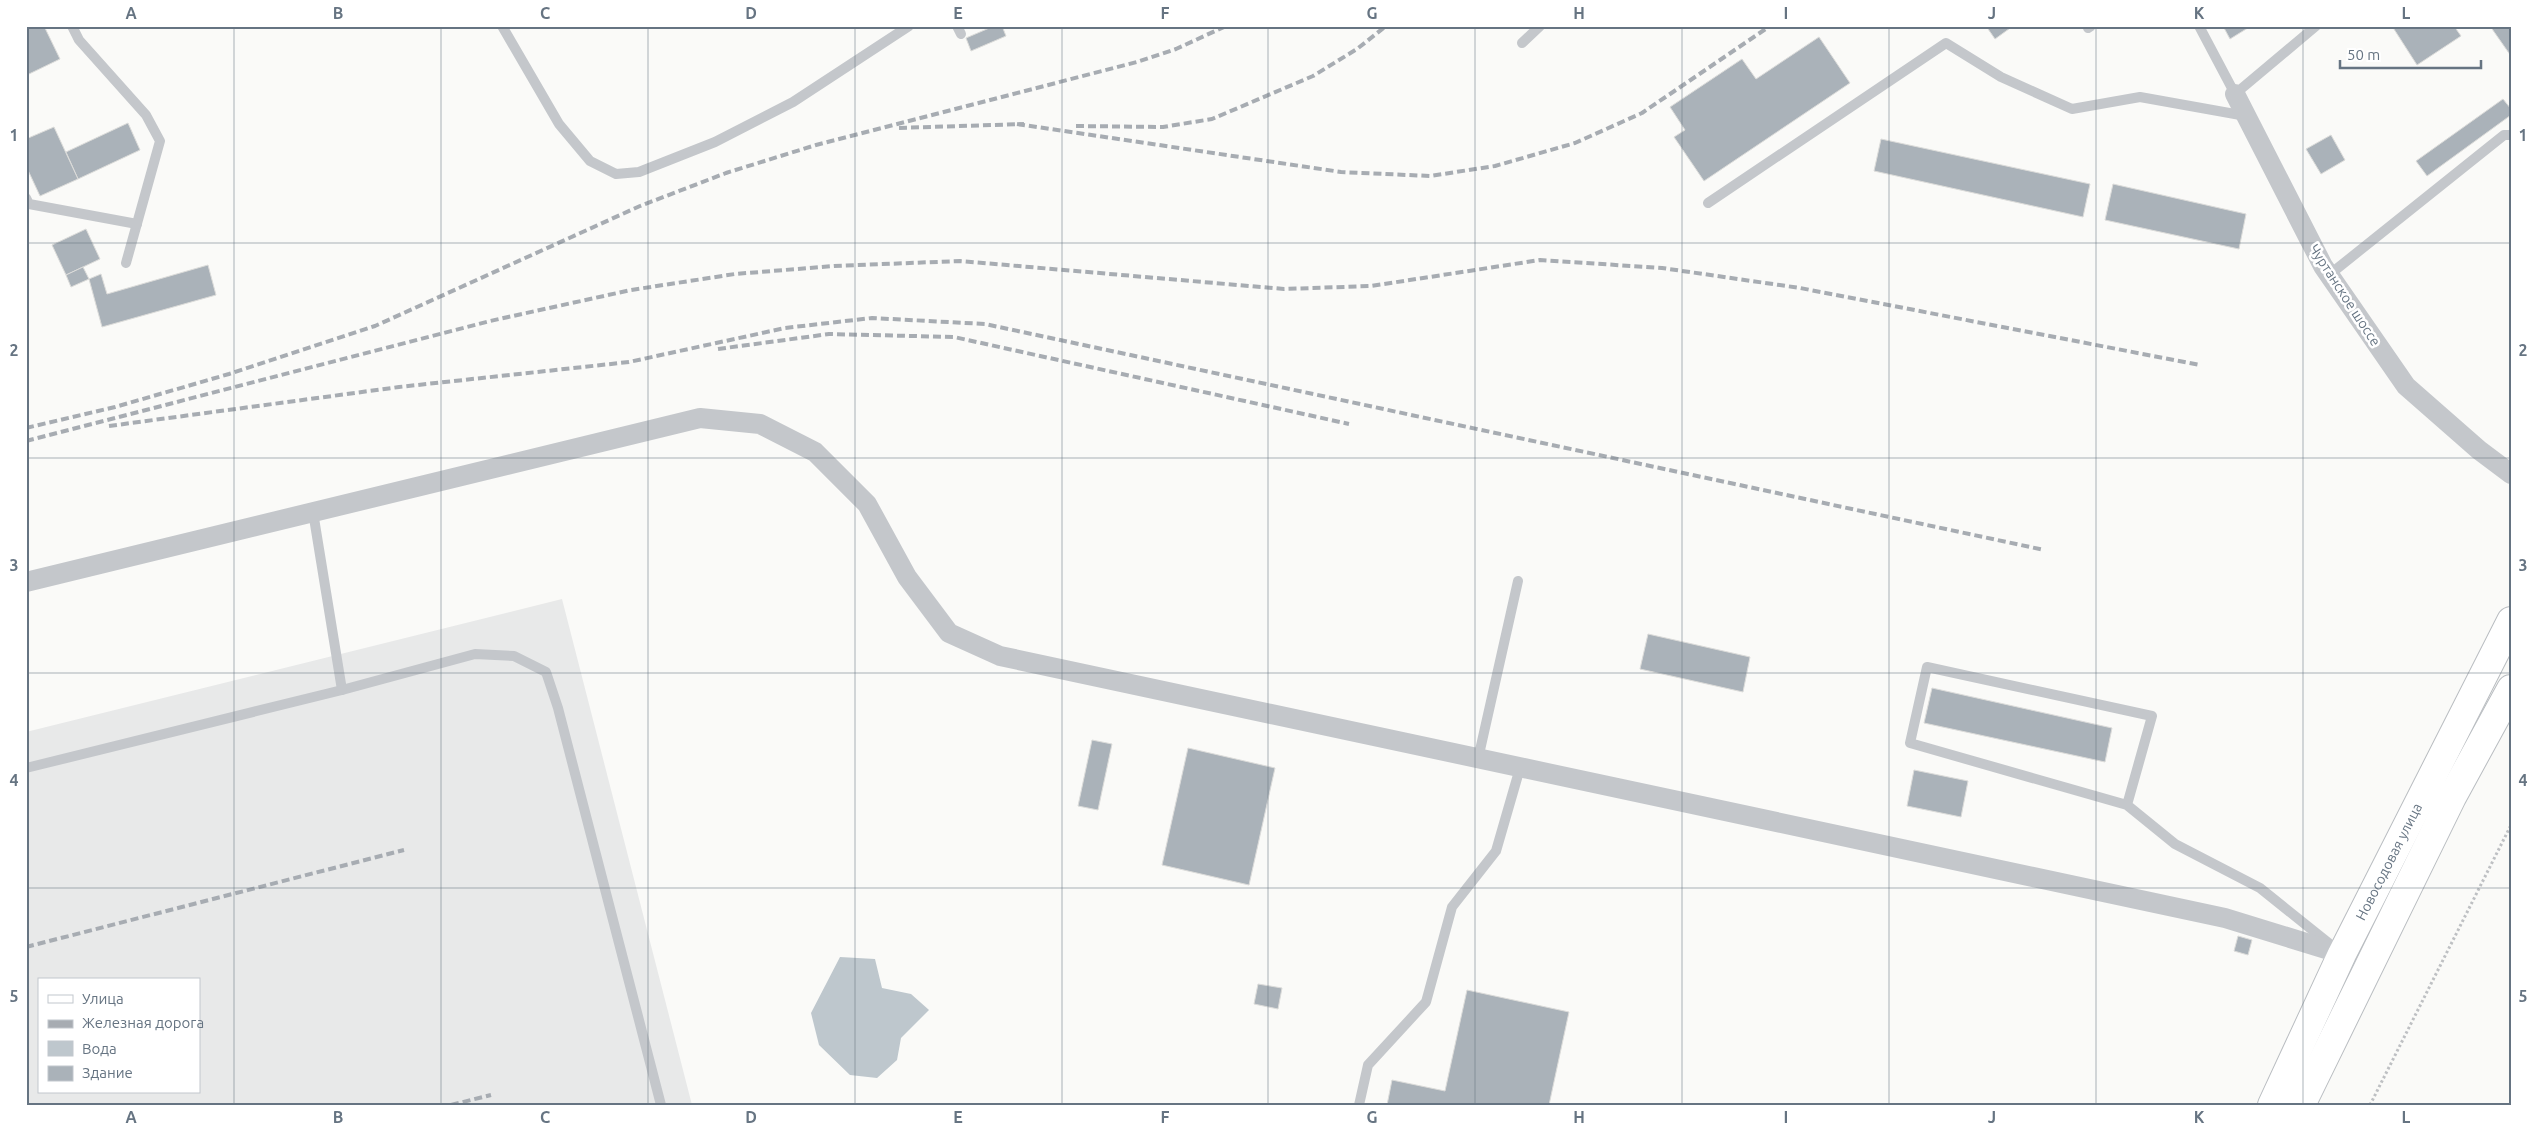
<svg xmlns="http://www.w3.org/2000/svg" width="2537" height="1131" font-family="Ubuntu,sans-serif">
<style>
.built{fill:#e8e9e9;fill-rule:evenodd}
.water{fill:#bec7cd}
.building{fill:#aab2b9;stroke:#dcdcda}
.lines{fill:none;stroke-linecap:round;stroke-linejoin:round}
.primary-casing{stroke:#b9bdc1;stroke-width:30}
.path{stroke:#bec0c3;stroke-width:3;stroke-dasharray:2.5 2.5;stroke-linecap:butt}
.service{stroke:#c4c7cb;stroke-width:10}
.minor{stroke:#c4c7cb;stroke-width:20}
.primary{stroke:#fff;stroke-width:28}
.rail{stroke:#a7acb2;stroke-width:4;stroke-dasharray:8 4;stroke-linecap:butt}
.grid{fill:none;stroke:#667482;stroke-width:1;stroke-opacity:0.55}
.labels{text-anchor:middle;dominant-baseline:central;stroke-width:5;stroke-linejoin:round;paint-order:stroke}
.street-label{font-size:14px;fill:#667482;stroke:#fff}
.neatline{fill:none;stroke:#667482;stroke-width:2}
.grid-label{font-size:16px;text-anchor:middle;font-weight:bold;fill:#667482}
</style>
<rect width="100%" height="100%" fill="#fafaf8"/>
<!-- built -->
<path class="built" d="M562,599L692,1105H26V732ZM39,980H199V1092H39Z"/>
<!-- water -->
<path class="water" d="M840,957L875,959L882,988L911,994L929,1010L901,1038L897,1060L877,1078L850,1075L819,1045L811,1013Z"/>
<!-- building -->
<g class="building">
<path d="M26,26H44L60,59L29,74L26,67Z"/>
<path d="M994,26H1002L1006,36L971,51L966,38Z"/>
<path d="M1986,26H2013L1995,39Z"/>
<path d="M2223,26H2251L2230,39Z"/>
<path d="M2392,26H2454L2461,36L2417,65Z"/>
<path d="M2490,26H2511V56Z"/>
<path d="M1819,37L1850,83L1704,181L1674,137L1685,130L1670,107L1742,59L1756,79Z"/>
<path d="M2503,99L2511,109V115L2427,176L2416,161Z"/>
<path d="M128,123L140,150L78,179L66,152Z"/>
<path d="M54,127L78,179L40,196L26,166V139Z"/>
<path d="M2331,135L2345,160L2321,174L2306,149Z"/>
<path d="M1881,139L2090,184L2083,217L1874,171Z"/>
<path d="M2113,184L2246,214L2239,249L2105,220Z"/>
<path d="M86,229L100,259L66,275L52,245Z"/>
<path d="M208,265L216,295L102,327L89,279L101,274L107,294Z"/>
<path d="M83,267L89,279L71,287L66,275Z"/>
<path d="M1648,634L1750,657L1743,692L1640,669Z"/>
<path d="M1932,688L2112,728L2105,762L1924,723Z"/>
<path d="M1092,740L1112,744L1098,810L1078,806Z"/>
<path d="M1188,748L1275,768L1249,885L1162,865Z"/>
<path d="M1914,770L1968,781L1961,817L1907,806Z"/>
<path d="M2238,936L2252,940L2248,955L2234,951Z"/>
<path d="M1258,984L1282,988L1278,1009L1254,1004Z"/>
<path d="M1467,990L1569,1012L1549,1105H1387L1392,1080L1445,1091Z"/>
</g>
<g class="lines">
<defs>
<g id="primary">
<path id="s1" d="M2272,1105L2342,954L2511,621"/>
<path d="M2301,1105L2452,797L2511,689"/>
</g>
</defs>
<!-- primary casing -->
<use href="#primary" class="primary-casing"/>
<!-- path -->
<path class="path" d="M2370,1105L2511,825"/>
<!-- service -->
<g class="service">
<path d="M72,26L79,40L146,115L160,141L126,263"/>
<path d="M502,26L559,124L590,161L616,174L639,172L715,142L793,102L909,26"/>
<path d="M957,26L961,34"/>
<path d="M2199,26L2235,94L2316,26"/>
<path d="M2088,28L2091,26"/>
<path d="M1522,43L1540,26"/>
<path d="M26,198L29,204L137,224"/>
<path d="M1708,203L1946,43L2001,77L2072,109L2140,97L2246,116"/>
<path d="M2329,275L2504,135H2511"/>
<path d="M313,512L342,690L475,654L514,656L546,672L558,708L661,1105"/>
<path d="M1478,759L1518,581"/>
<path d="M26,768L342,690"/>
<path d="M2127,805L1910,743L1927,667L2152,716L2127,805L2175,844L2260,888L2331,945"/>
<path d="M1359,1105L1368,1065L1426,1002L1452,907L1496,851L1520,768"/>
</g>
<!-- minor -->
<g class="minor">
<path d="M2235,94L2323,266L2406,386L2479,450L2511,474"/>
<path d="M26,582L700,418L760,424L815,452L867,504L907,577L949,633L1000,656L2225,918L2342,954"/>
</g>
<!-- primary -->
<use href="#primary" class="primary"/>
<!-- rail -->
<g class="rail">
<path d="M1017,124L1341,172L1430,176L1495,166L1575,143L1642,113L1770,26"/>
<path d="M1076,126L1163,127L1212,119L1313,76L1357,49L1386,26"/>
<path d="M899,128L1024,124"/>
<path d="M718,349L829,334L954,337L1349,424"/>
<path d="M109,426L399,387L629,362L785,328L872,318L985,324L2044,550"/>
<path d="M26,428L115,407L229,374L375,326L640,206L726,173L816,145L1137,62L1176,49L1226,26"/>
<path d="M26,441L490,321L631,290L735,274L834,266L960,261L1284,289L1371,286L1540,260L1662,268L1800,288L2200,365"/>
<path d="M26,947L404,850"/>
<path d="M451,1105L491,1095"/>
</g>
</g>
<!-- grid -->
<path class="grid" d="M234,26V1105M441,26V1105M648,26V1105M855,26V1105M1062,26V1105M1268,26V1105M1475,26V1105M1682,26V1105M1889,26V1105M2096,26V1105M2303,26V1105M26,243H2511M26,458H2511M26,673H2511M26,888H2511"/>
<g class="labels">
<!-- street labels -->
<g class="street-label">
<text transform="translate(2345 295) rotate(57)">Чуртанское шоссе</text>
<text stroke="none"><textPath href="#s1" startOffset="270">Новосодовая улица</textPath></text>
</g>
</g>
<!-- border -->
<rect width="2537" height="1131" fill="none" stroke="#ffffff" stroke-width="55"/>
<!-- legend -->
<rect x="38" y="978" width="162" height="115" fill="#ffffff" stroke="#c2c7cd"/>
<rect x="48" y="995" width="25" height="8" fill="#ffffff" stroke="#c2c7cd"/>
<text x="82" y="1004" font-size="15" fill="#667482">Улица</text>
<rect x="48" y="1020" width="25" height="8" fill="#a7acb2" stroke="#c2c7cd"/>
<text x="82" y="1028" font-size="15" fill="#667482">Железная дорога</text>
<rect x="48" y="1041" width="25" height="15" fill="#bec7cd" stroke="#c2c7cd"/>
<text x="82" y="1054" font-size="15" fill="#667482">Вода</text>
<rect x="48" y="1066" width="25" height="15" fill="#aab2b9" stroke="#c2c7cd"/>
<text x="82" y="1078" font-size="15" fill="#667482">Здание</text>
<!-- scale -->
<path d="M2340 60v8h141v-8" fill="none" stroke="#667482" stroke-width="2.5"/>
<text x="2347" y="60" font-size="15" fill="#667482" stroke="#ffffff" stroke-width="4" paint-order="stroke">50 m</text>
<rect x="28" y="28" width="2482" height="1076" class="neatline"/>
<g class="grid-label">
<text x="131" y="19">A</text>
<text x="338" y="19">B</text>
<text x="545" y="19">C</text>
<text x="751" y="19">D</text>
<text x="958" y="19">E</text>
<text x="1165" y="19">F</text>
<text x="1372" y="19">G</text>
<text x="1579" y="19">H</text>
<text x="1786" y="19">I</text>
<text x="1992" y="19">J</text>
<text x="2199" y="19">K</text>
<text x="2406" y="19">L</text>
<text x="14" y="141">1</text>
<text x="2523" y="141">1</text>
<text x="14" y="356">2</text>
<text x="2523" y="356">2</text>
<text x="14" y="571">3</text>
<text x="2523" y="571">3</text>
<text x="14" y="786">4</text>
<text x="2523" y="786">4</text>
<text x="14" y="1002">5</text>
<text x="2523" y="1002">5</text>
<text x="131" y="1123">A</text>
<text x="338" y="1123">B</text>
<text x="545" y="1123">C</text>
<text x="751" y="1123">D</text>
<text x="958" y="1123">E</text>
<text x="1165" y="1123">F</text>
<text x="1372" y="1123">G</text>
<text x="1579" y="1123">H</text>
<text x="1786" y="1123">I</text>
<text x="1992" y="1123">J</text>
<text x="2199" y="1123">K</text>
<text x="2406" y="1123">L</text>
</g>
</svg>
